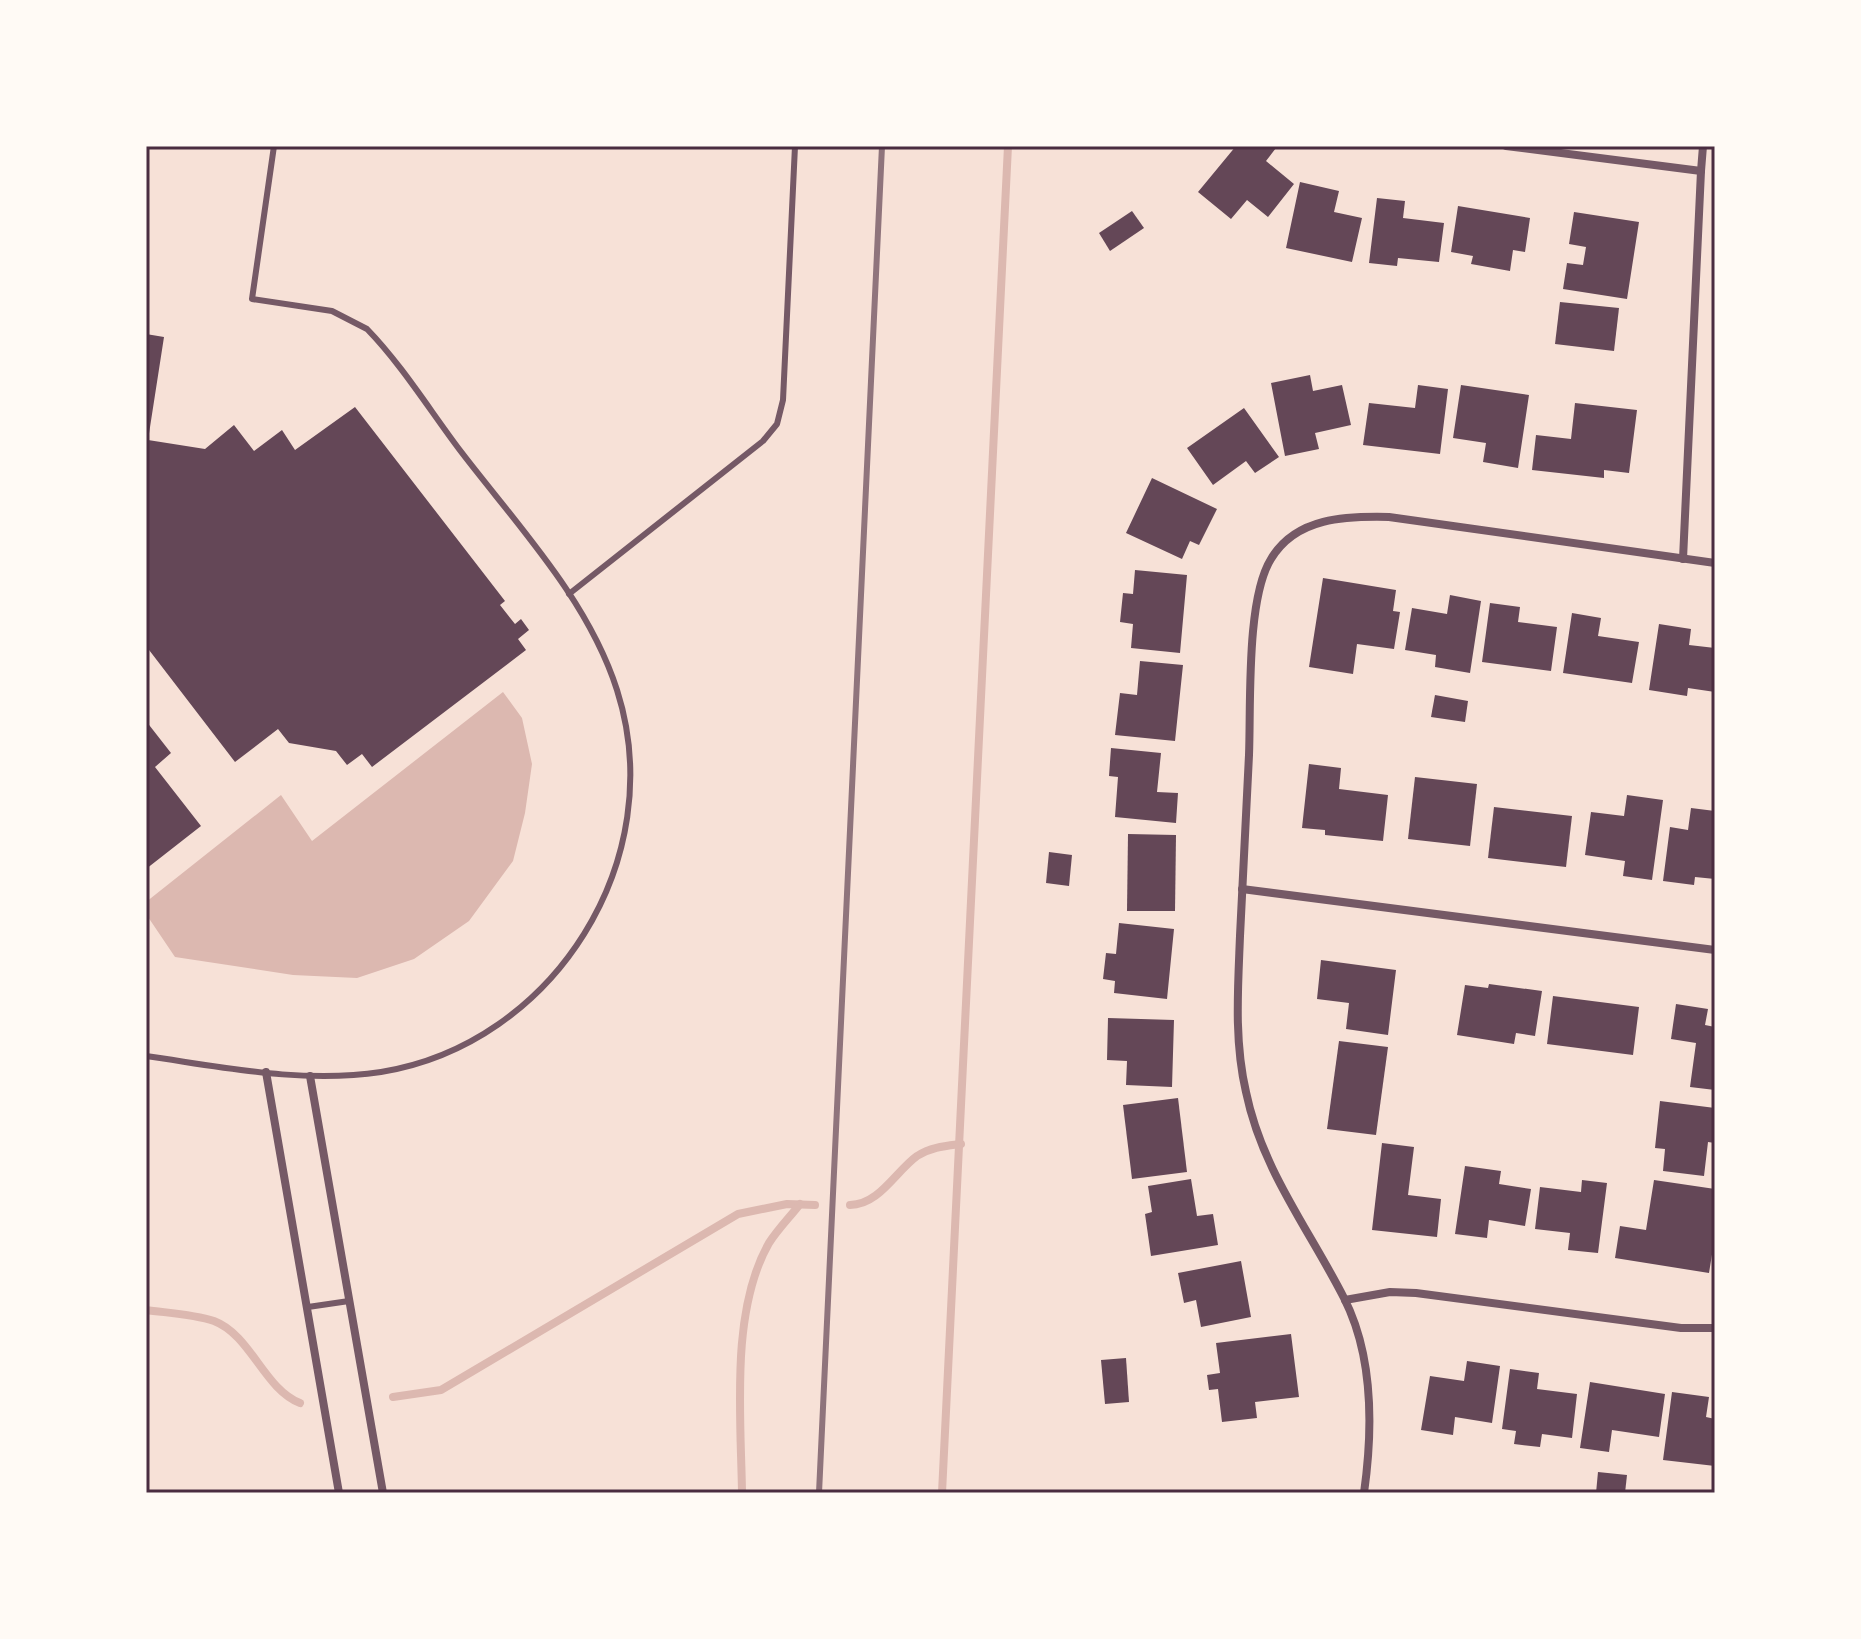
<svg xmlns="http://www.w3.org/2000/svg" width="1861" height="1639" font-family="'Asap Condensed',sans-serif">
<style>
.water{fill:#dcb8b0}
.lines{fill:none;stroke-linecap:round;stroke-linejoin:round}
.stream{stroke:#dcb8b0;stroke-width:8}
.building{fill:#644757}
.service{stroke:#755966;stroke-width:6}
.minor{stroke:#755966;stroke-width:8}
.rail{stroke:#8f747c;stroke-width:6}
.neatline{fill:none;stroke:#4a2c40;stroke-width:3}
</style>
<rect width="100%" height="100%" fill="#f7e1d7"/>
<!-- water -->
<path class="water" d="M503,692L522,718L532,764L525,813L513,861L469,921L414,959L357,978L293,975L175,957L146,914V902L281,795L312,841Z"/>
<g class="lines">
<!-- stream -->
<g class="stream">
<path d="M850,1205C879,1205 896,1171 917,1156C931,1147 945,1146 961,1144"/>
<path d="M146,1310C168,1313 193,1314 214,1321C251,1335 264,1389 300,1403"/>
<path d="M393,1397L441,1390L738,1214L787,1204L815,1205"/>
<path d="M742,1493C741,1417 730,1311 769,1243C778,1229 790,1217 800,1204"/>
<path d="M942,1493L1008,146"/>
</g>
</g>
<!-- building -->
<g class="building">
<path d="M1236,146H1273L1276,148L1266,161L1294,184L1268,217L1247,200L1231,219L1198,192Z"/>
<path d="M1300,182L1339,191L1334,212L1362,218L1352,262L1286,248Z"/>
<path d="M1377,198L1405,201L1403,218L1444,223L1439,262L1398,258L1397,266L1369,263Z"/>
<path d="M1458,206L1530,218L1525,252L1513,250L1510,271L1471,264L1473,256L1451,252Z"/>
<path d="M1132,211L1144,228L1110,251L1099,233Z"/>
<path d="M1574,212L1639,222L1627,299L1563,289L1567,263L1583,265L1586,247L1569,244Z"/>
<path d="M1560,302L1619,308L1614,351L1555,344Z"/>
<path d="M146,334L164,337L148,440L205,449L234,425L254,451L282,430L295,450L355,407L505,601L500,605L515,624L521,619L529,630L518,639L526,650L372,767L362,754L347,765L336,751L289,743L278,729L235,762L146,646Z"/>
<path d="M1310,375L1313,391L1342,385L1351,425L1315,433L1319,449L1285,456L1271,383Z"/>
<path d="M1418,385L1448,389L1440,454L1363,445L1369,403L1415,408Z"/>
<path d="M1461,385L1529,395L1518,468L1483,462L1486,443L1453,438Z"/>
<path d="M1575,403L1637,410L1629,473L1604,470V478L1532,470L1536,435L1571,439Z"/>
<path d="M1244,408L1279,457L1255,473L1246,461L1213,485L1187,448Z"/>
<path d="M1152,478L1217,509L1199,545L1190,541L1182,559L1126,533Z"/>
<path d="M1135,570L1187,575L1180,653L1131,648L1133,624L1120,622L1123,593L1133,594Z"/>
<path d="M1323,578L1396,590L1393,611L1400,612L1394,649L1357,644L1353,674L1309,667Z"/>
<path d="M1450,595L1481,601L1470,673L1435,667L1436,655L1405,650L1412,608L1447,614Z"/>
<path d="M1490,603L1520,607L1518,622L1557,627L1551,671L1482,662Z"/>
<path d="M1572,613L1601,618L1598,636L1639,642L1632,683L1563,673Z"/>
<path d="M1659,624L1691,629L1689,645L1715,648V692L1688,688L1687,696L1649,690Z"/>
<path d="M1140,661L1183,665L1175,741L1115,735L1120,693L1137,695Z"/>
<path d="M1435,695L1468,701L1465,722L1431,717Z"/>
<path d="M146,721L171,753L155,767L201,826L146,869Z"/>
<path d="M1111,748L1161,753L1157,792L1178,793L1176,823L1115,817L1118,777L1109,776Z"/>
<path d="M1309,764L1341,768L1339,789L1388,795L1383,841L1325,835V830L1302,828Z"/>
<path d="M1415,777L1477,784L1470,846L1408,839Z"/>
<path d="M1627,795L1663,800L1652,880L1623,876L1625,861L1585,855L1591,812L1624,816Z"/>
<path d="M1494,807L1572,816L1566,867L1488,858Z"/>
<path d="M1691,808L1715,811V879L1695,877L1694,885L1663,881L1670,827L1688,830Z"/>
<path d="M1128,834L1176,835L1175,911H1127Z"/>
<path d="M1049,852L1072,855L1069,886L1046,883Z"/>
<path d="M1119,923L1174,929L1167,999L1114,993L1115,981L1103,979L1106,953L1116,954Z"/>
<path d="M1321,960L1396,970L1388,1035L1346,1029L1349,1003L1317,999Z"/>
<path d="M1489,984L1542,991L1535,1036L1516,1033L1514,1044L1457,1035L1465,985L1488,988Z"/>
<path d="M1553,996L1639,1007L1633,1055L1547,1044Z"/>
<path d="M1676,1004L1708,1009L1705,1025L1715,1027V1090L1690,1087L1696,1043L1671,1039Z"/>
<path d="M1108,1018L1174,1020L1172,1087L1126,1085L1127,1061L1107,1060Z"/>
<path d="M1339,1041L1388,1047L1376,1135L1327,1129Z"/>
<path d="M1178,1098L1187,1172L1132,1179L1123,1105Z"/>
<path d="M1660,1101L1715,1108V1143L1708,1142L1704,1176L1663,1171L1665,1149L1655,1148Z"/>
<path d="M1382,1143L1414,1147L1408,1195L1441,1199L1437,1237L1372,1230Z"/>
<path d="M1465,1166L1501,1171L1499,1184L1531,1189L1525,1226L1489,1220L1487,1238L1455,1234Z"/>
<path d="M1191,1179L1197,1216L1213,1214L1218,1245L1151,1256L1145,1214L1152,1212L1148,1186Z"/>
<path d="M1582,1180L1607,1183L1598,1253L1568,1250L1570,1233L1535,1229L1540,1187L1581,1192Z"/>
<path d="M1654,1180L1715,1189V1236L1709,1273L1615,1258L1620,1226L1646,1230Z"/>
<path d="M1241,1261L1251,1317L1201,1327L1196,1300L1184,1303L1178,1273Z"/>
<path d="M1291,1334L1299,1397L1255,1402L1257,1418L1222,1422L1218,1389L1209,1390L1207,1375L1220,1373L1216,1343Z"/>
<path d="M1126,1358L1129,1402L1105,1404L1101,1360Z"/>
<path d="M1467,1361L1500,1366L1492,1423L1455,1417L1453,1435L1421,1430L1430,1376L1464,1381Z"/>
<path d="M1510,1369L1539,1373L1537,1389L1577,1394L1572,1438L1542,1434L1540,1447L1514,1444L1516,1431L1502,1429Z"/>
<path d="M1590,1382L1665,1394L1659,1437L1612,1430L1609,1452L1580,1448Z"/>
<path d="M1672,1392L1709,1397L1706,1417L1715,1419V1466L1663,1460Z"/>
<path d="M1598,1472L1627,1475L1625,1493H1596Z"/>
</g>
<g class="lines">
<!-- service -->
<g class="service">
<path d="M569,594L763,441L777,424L783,400L795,146"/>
<path d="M146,1056C223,1067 303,1084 381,1072C554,1044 671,859 617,690C588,599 516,524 459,449C429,409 401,364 367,329L332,311L252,299L274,146"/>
<path d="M308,1307L349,1301"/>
</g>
<!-- minor -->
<g class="minor">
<path d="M1506,146L1701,171L1703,146"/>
<path d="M1683,559L1701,171"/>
<path d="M1242,889L1715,950"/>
<path d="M266,1072L339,1493"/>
<path d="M310,1076L383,1493"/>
<path d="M1345,1300L1390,1292L1416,1293L1681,1328H1715"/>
<path d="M1364,1493C1373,1429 1374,1357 1344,1298C1309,1229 1262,1170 1246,1092C1234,1041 1238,988 1240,936C1243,876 1246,815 1249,755C1251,705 1246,599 1271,559C1296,517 1346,516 1389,517L1715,563"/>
</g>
<!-- rail -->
<path class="rail" d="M819,1493L882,146"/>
</g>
<!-- border -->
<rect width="1861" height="1639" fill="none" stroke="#fffaf5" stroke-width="296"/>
<rect x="148" y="148" width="1565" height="1343" class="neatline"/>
</svg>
